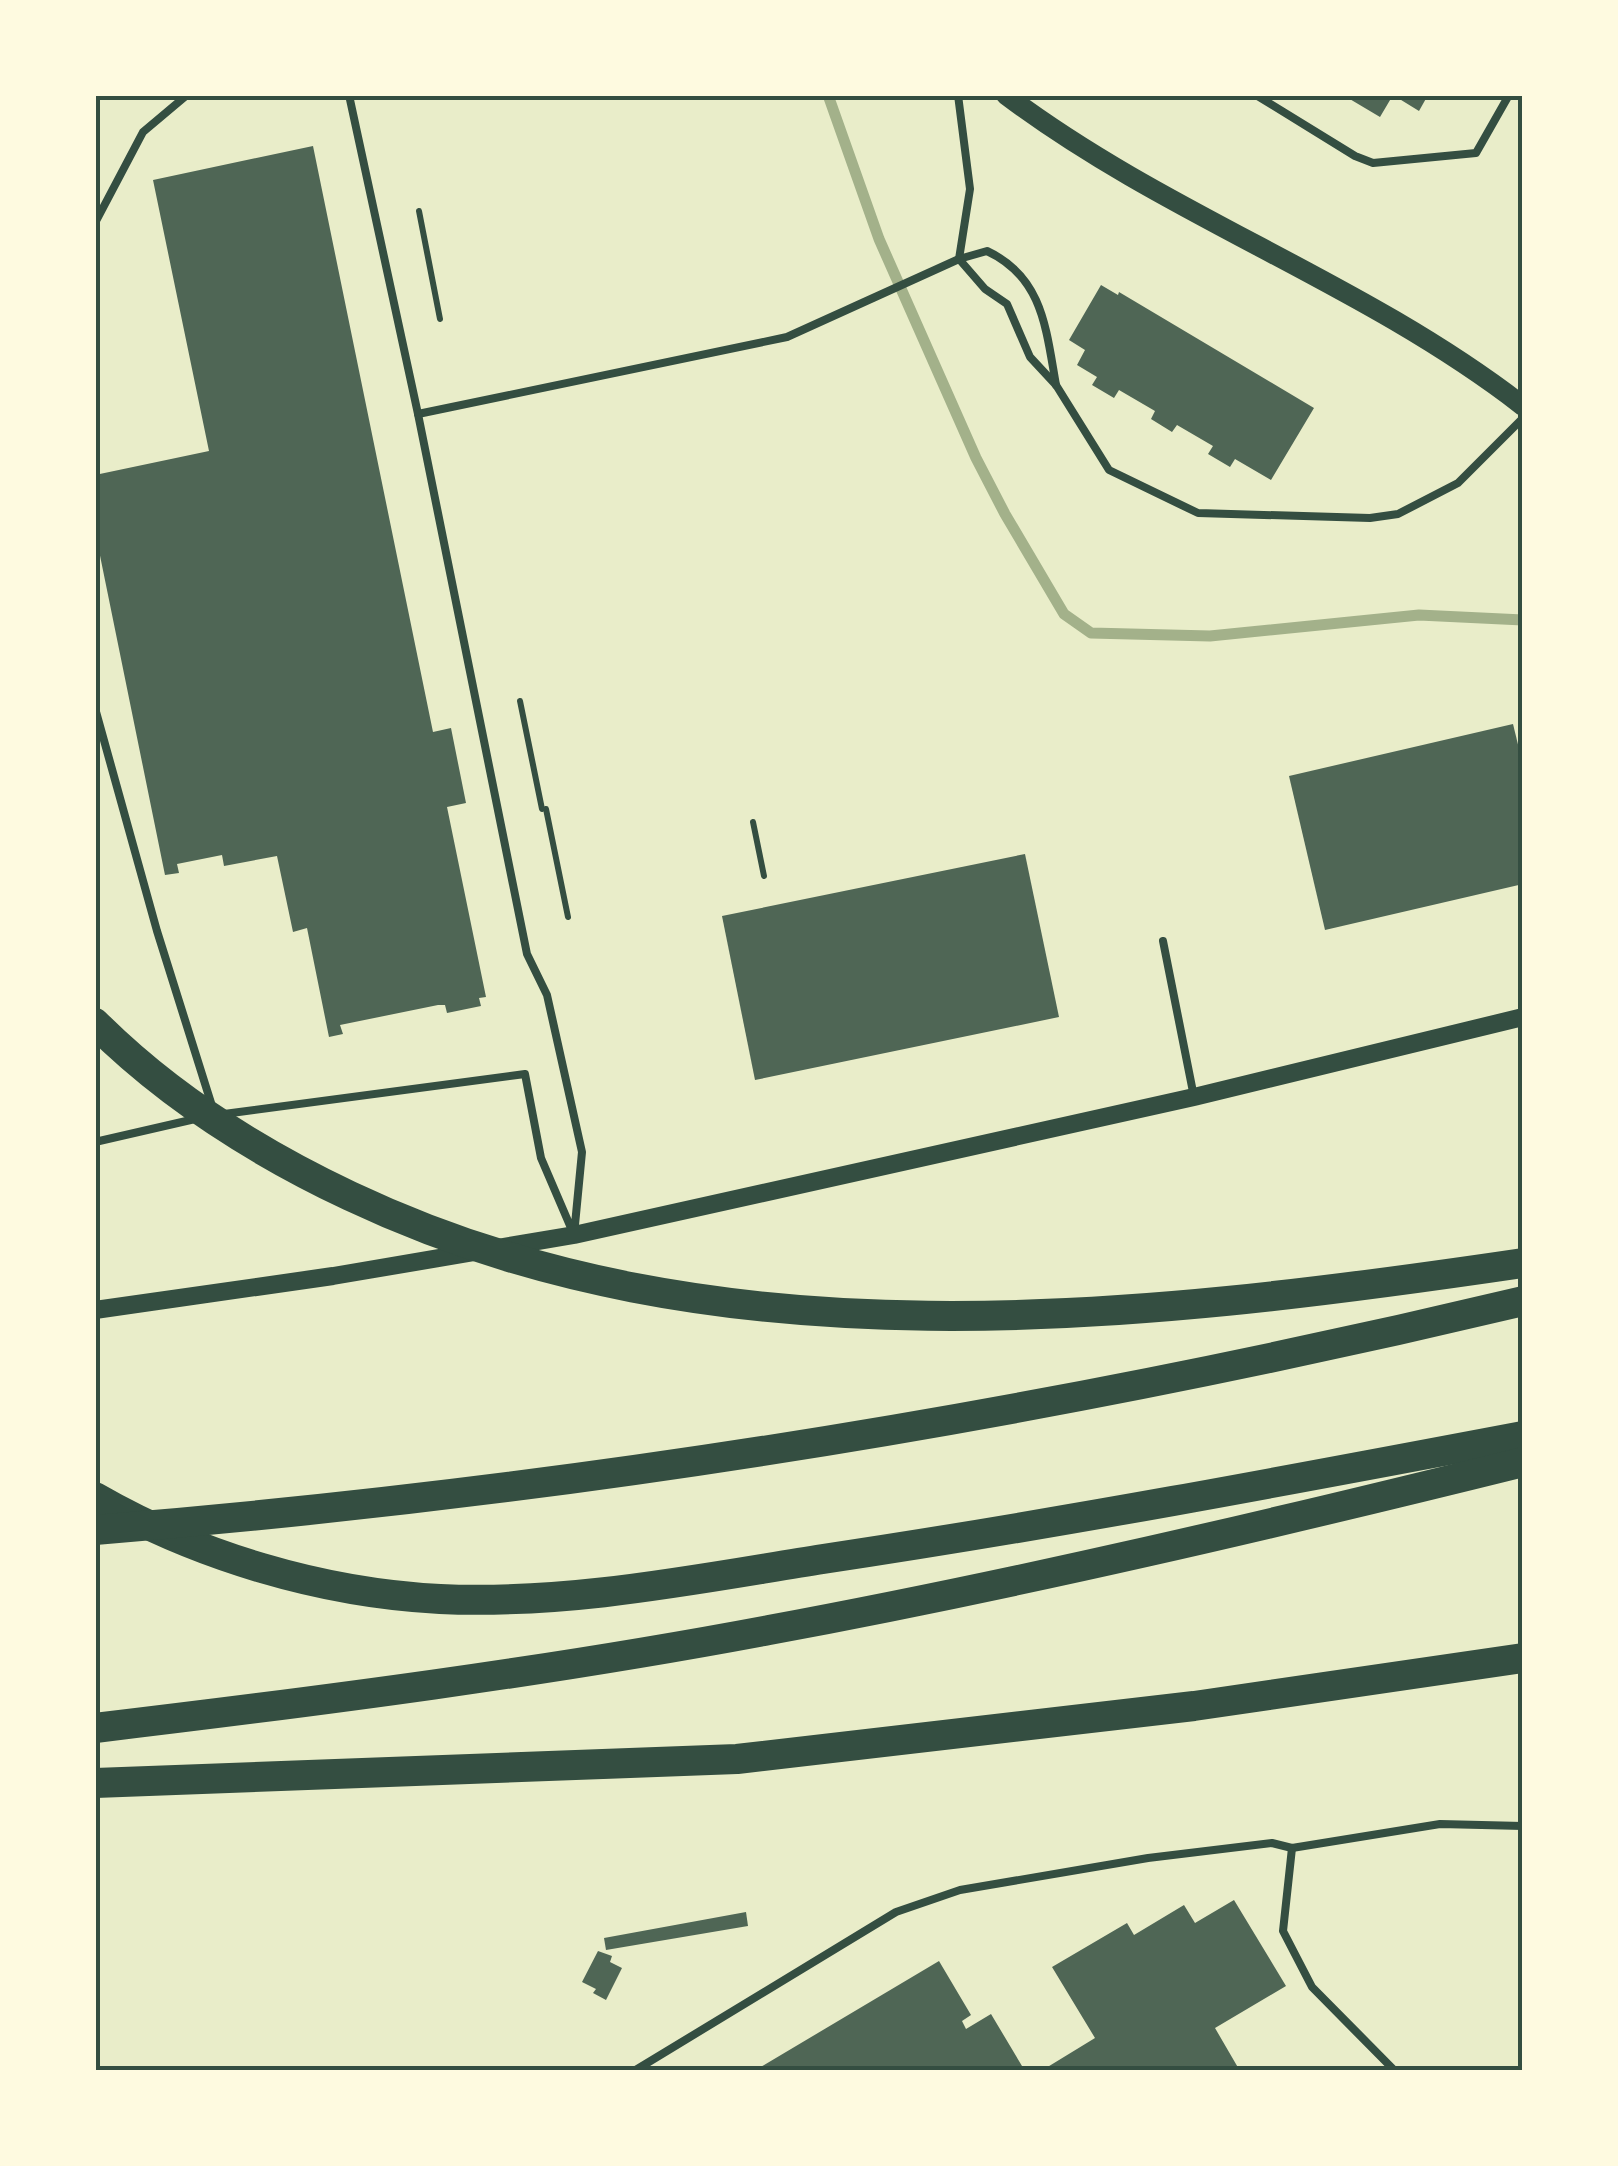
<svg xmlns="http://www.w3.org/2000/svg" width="1618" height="2166" font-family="Montserrat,sans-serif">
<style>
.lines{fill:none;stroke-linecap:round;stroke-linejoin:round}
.stream{stroke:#a3b18a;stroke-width:11}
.building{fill:#4f6655}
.path{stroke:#344e41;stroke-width:6}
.service{stroke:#344e41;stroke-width:8}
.tertiary{stroke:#344e41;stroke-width:18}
.secondary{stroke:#344e41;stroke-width:20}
.motorway{stroke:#344e41;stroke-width:30}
.neatline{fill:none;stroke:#344e41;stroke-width:4}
</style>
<rect width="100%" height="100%" fill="#e9edc9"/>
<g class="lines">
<!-- stream -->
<path class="stream" d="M828,95L879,239L976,458L1005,514L1064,614L1091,633L1210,636L1419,615L1523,620"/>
</g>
<!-- building -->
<g class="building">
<path d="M1343,95H1428L1419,111L1393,95L1380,117Z"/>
<path d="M313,146L433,732L451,728L466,803L447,807L486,997L479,998L481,1006L447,1013L445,1005H438L340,1025L343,1034L329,1037L307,928L293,932L277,856L224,866L222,855L177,864L179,873L165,875L95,531V475L209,451L153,180Z"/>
<path d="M1101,285L1118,295L1119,292L1314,408L1271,480L1235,459L1230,467L1208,454L1213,446L1177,425L1172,432L1151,419L1155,411L1119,390L1114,398L1092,385L1097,377L1077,365L1085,350L1069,340Z"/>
<path d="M1513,724L1523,765V884L1325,930L1289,776Z"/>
<path d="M1025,854L1059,1017L755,1080L722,916Z"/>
<path d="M1234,1900L1286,1986L1215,2028L1240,2071H1041L1095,2038L1052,1967L1127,1923L1134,1935L1184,1905L1195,1923Z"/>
<path d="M746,1912L748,1926L606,1950L604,1938Z"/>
<path d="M598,1951L612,1956L610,1962L622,1968L606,2000L593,1993L596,1989L582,1982Z"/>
<path d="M939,1961L971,2015L962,2021L966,2029L991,2014L1025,2071H754Z"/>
</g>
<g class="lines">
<!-- path -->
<g class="path">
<path d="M419,211L440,319"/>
<path d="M520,701L542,809"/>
<path d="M546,809L568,917"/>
<path d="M753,822L764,876"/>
</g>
<!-- service -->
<g class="service">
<path d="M958,95L970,189L959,259L985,289L1007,304L1030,357L1056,385L1109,470L1198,513L1370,518L1398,514L1458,483L1523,418"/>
<path d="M1256,95L1355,156L1373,163L1476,153L1509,95"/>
<path d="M95,223L143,132L187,95"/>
<path d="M418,414L787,337L959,259L987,251C1043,277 1046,329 1056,385"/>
<path d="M95,708L157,931L212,1106"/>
<path d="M1163,941L1194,1097"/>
<path d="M224,1114L525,1074L541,1158L574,1235L582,1152L547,995L527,954L418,414L349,95"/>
<path d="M95,1142L195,1119"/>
<path d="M1292,1848L1283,1931L1312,1987L1395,2071"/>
<path d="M634,2071L896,1912L960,1890L1148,1858L1272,1843L1292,1848L1440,1824L1523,1826"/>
</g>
<!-- tertiary -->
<path class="tertiary" d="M95,1310L333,1276L574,1235L1194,1097L1523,1017"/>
<!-- secondary -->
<path class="secondary" d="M1006,95C1168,217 1363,282 1523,406"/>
<!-- motorway -->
<g class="motorway">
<path d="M95,1023C168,1096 257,1152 350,1196C715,1369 1136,1320 1523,1263"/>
<path d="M95,1497C197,1556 322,1593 440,1599C569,1605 697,1579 823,1559C1057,1524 1290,1480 1523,1436"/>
<path d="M95,1530C576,1491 1054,1413 1523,1301"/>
<path d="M95,1728C321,1701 546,1672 769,1630C1022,1583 1273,1524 1523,1462"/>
<path d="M95,1783L737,1759L1194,1706L1523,1658"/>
</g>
</g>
<!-- border -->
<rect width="1618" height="2166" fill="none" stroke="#fefae0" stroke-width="195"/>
<rect x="98" y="98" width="1422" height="1970" class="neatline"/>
</svg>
